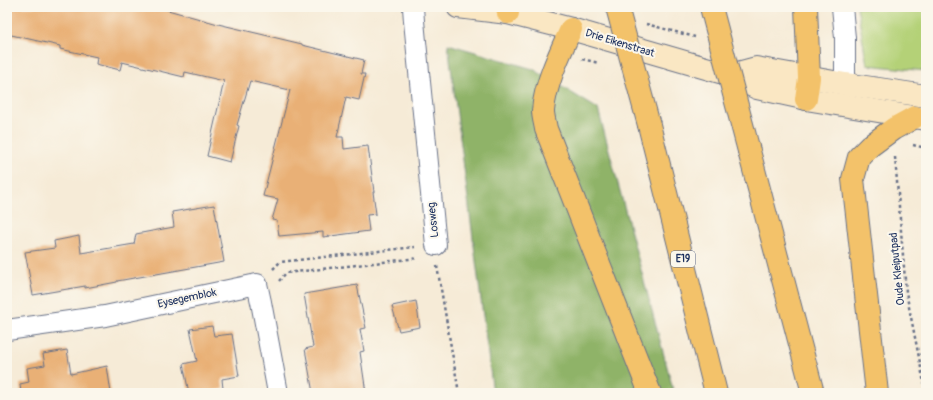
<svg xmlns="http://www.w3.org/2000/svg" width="933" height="400" font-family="Pangolin,sans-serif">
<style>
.green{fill:#b4d177;stroke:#68806a}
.forest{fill:#8fb368;stroke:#557163}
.building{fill:#e9b076}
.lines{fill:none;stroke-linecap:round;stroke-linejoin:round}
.street-casing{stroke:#687188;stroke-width:22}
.secondary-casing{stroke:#687188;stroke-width:24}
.highway-casing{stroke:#687188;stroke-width:24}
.path{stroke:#687188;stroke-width:2.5;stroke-dasharray:3 3;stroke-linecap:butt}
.street{stroke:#fff;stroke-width:20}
.secondary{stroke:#fae7c3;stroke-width:22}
.highway{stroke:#f3c26a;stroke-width:22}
.highway-bridge-casing{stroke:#687188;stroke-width:24;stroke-linecap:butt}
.highway-bridge{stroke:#f3c26a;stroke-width:22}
.labels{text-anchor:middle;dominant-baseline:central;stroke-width:4;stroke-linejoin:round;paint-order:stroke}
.shield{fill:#fbf7ec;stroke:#5e6b89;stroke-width:1}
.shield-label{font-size:10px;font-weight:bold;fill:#1b2f5e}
.street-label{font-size:11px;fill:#1b2f5e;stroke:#fbf7ec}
</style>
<rect width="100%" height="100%" fill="#fbf7ec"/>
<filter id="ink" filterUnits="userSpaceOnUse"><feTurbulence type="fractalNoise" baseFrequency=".025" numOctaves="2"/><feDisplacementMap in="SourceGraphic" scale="8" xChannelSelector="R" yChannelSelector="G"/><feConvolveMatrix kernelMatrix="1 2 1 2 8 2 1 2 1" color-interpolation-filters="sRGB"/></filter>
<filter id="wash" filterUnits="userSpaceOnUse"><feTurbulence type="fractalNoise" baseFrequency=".012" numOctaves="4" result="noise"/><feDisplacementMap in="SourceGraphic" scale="16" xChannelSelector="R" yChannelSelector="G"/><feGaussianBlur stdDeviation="0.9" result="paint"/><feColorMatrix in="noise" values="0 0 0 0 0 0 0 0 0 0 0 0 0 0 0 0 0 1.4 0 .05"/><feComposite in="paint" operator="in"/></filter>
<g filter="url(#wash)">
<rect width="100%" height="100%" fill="#f6ebd7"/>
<!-- green -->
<path class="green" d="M857,7H926V71L867,65Z"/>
<!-- forest -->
<path class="forest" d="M448,44L533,69L598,109L674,393H493Z"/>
<g id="blocks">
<!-- building -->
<g class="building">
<path d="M7,7H157L218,24L302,44V45L364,60L361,74H365L359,100L346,97L337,137H343L344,149L368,146L374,192H373L376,214L367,215L369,231L323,237V232L279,236L277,221L272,220L278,199L263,196L290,90L250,81L237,125L239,126L230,162L207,156L224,81L185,72L184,77L122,62L120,70L96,64L97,57L60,49V46L7,34Z"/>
<path d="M214,205L224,262L117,281V282L85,288V286L33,295L25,252L55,248L54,241L79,236L81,253L134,244L136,234L174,227L172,212Z"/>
<path d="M357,285L366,328L360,329L364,351L360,352L366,393H313L305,349L313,347L304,294Z"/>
<path d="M416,301L420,327L399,331L392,306Z"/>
<path d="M212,326L214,336L232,334L239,376L222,379L223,389L199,393H189L183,364L197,361L190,329Z"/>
<path d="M67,350L71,374L107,366L111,393H21L20,384L29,382L27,368L45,365L43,354Z"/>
</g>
</g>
</g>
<g filter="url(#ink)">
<use href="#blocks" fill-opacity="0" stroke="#687188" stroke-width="1"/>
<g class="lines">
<defs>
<g id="street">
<path d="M413,7L414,21L436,245"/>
<path d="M842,7L845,38V84"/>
<path d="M7,330L105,316L257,284L261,302L278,393"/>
</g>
<g id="secondary">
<path d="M458,7L508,13L571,29L730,75L757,88L812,100L926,119"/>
<path d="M730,75L756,68L845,84L926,96"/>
</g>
<g id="highway">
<path d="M507,7L508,13"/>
<path d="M806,7L809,78L806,99"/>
<path d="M571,29C560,53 545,84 543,111C543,116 545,123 546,129L650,393"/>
<path d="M649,125L716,393"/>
<path d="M749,151L813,393"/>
<path d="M877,393L853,179L859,157L870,146L893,129L915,117"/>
</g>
</defs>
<!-- street casing -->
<use href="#street" class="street-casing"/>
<!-- secondary casing -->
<use href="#secondary" class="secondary-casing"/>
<!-- highway casing -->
<use href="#highway" class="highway-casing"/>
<!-- path -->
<g class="path">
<path d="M646,24L695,37"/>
<path d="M582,59L599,63"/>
<path d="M913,145L926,148"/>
<path d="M895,157L906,292L926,393"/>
<path d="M437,266L459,393"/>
<path d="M273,269L280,262L415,247"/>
<path d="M279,281L286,273L418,258"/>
</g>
<!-- street -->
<use href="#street" class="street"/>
<!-- secondary -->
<use href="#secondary" class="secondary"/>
<!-- highway -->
<use href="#highway" class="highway"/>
<defs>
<g id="highway-bridge">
<path d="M617,7L649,125"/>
<path d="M711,7L749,151"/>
</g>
</defs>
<!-- highway-bridge casing -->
<use href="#highway-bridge" class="highway-bridge-casing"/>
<!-- highway-bridge -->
<use href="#highway-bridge" class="highway-bridge"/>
</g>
</g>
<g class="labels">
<!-- shield labels -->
<rect class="shield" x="671" y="251" width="24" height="16" rx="3"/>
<g class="shield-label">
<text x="683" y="259">E19</text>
</g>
<!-- street labels -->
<g class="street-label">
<text transform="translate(620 43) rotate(17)">Drie Eikenstraat</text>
<text transform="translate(433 220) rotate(-96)">Losweg</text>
<text transform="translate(897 269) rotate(-96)">Oude Kleiputpad</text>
<text transform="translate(187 298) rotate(-12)">Eysegemblok</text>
</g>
</g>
<!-- margin -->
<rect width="933" height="400" fill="none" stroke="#fbf7ec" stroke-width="24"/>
</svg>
